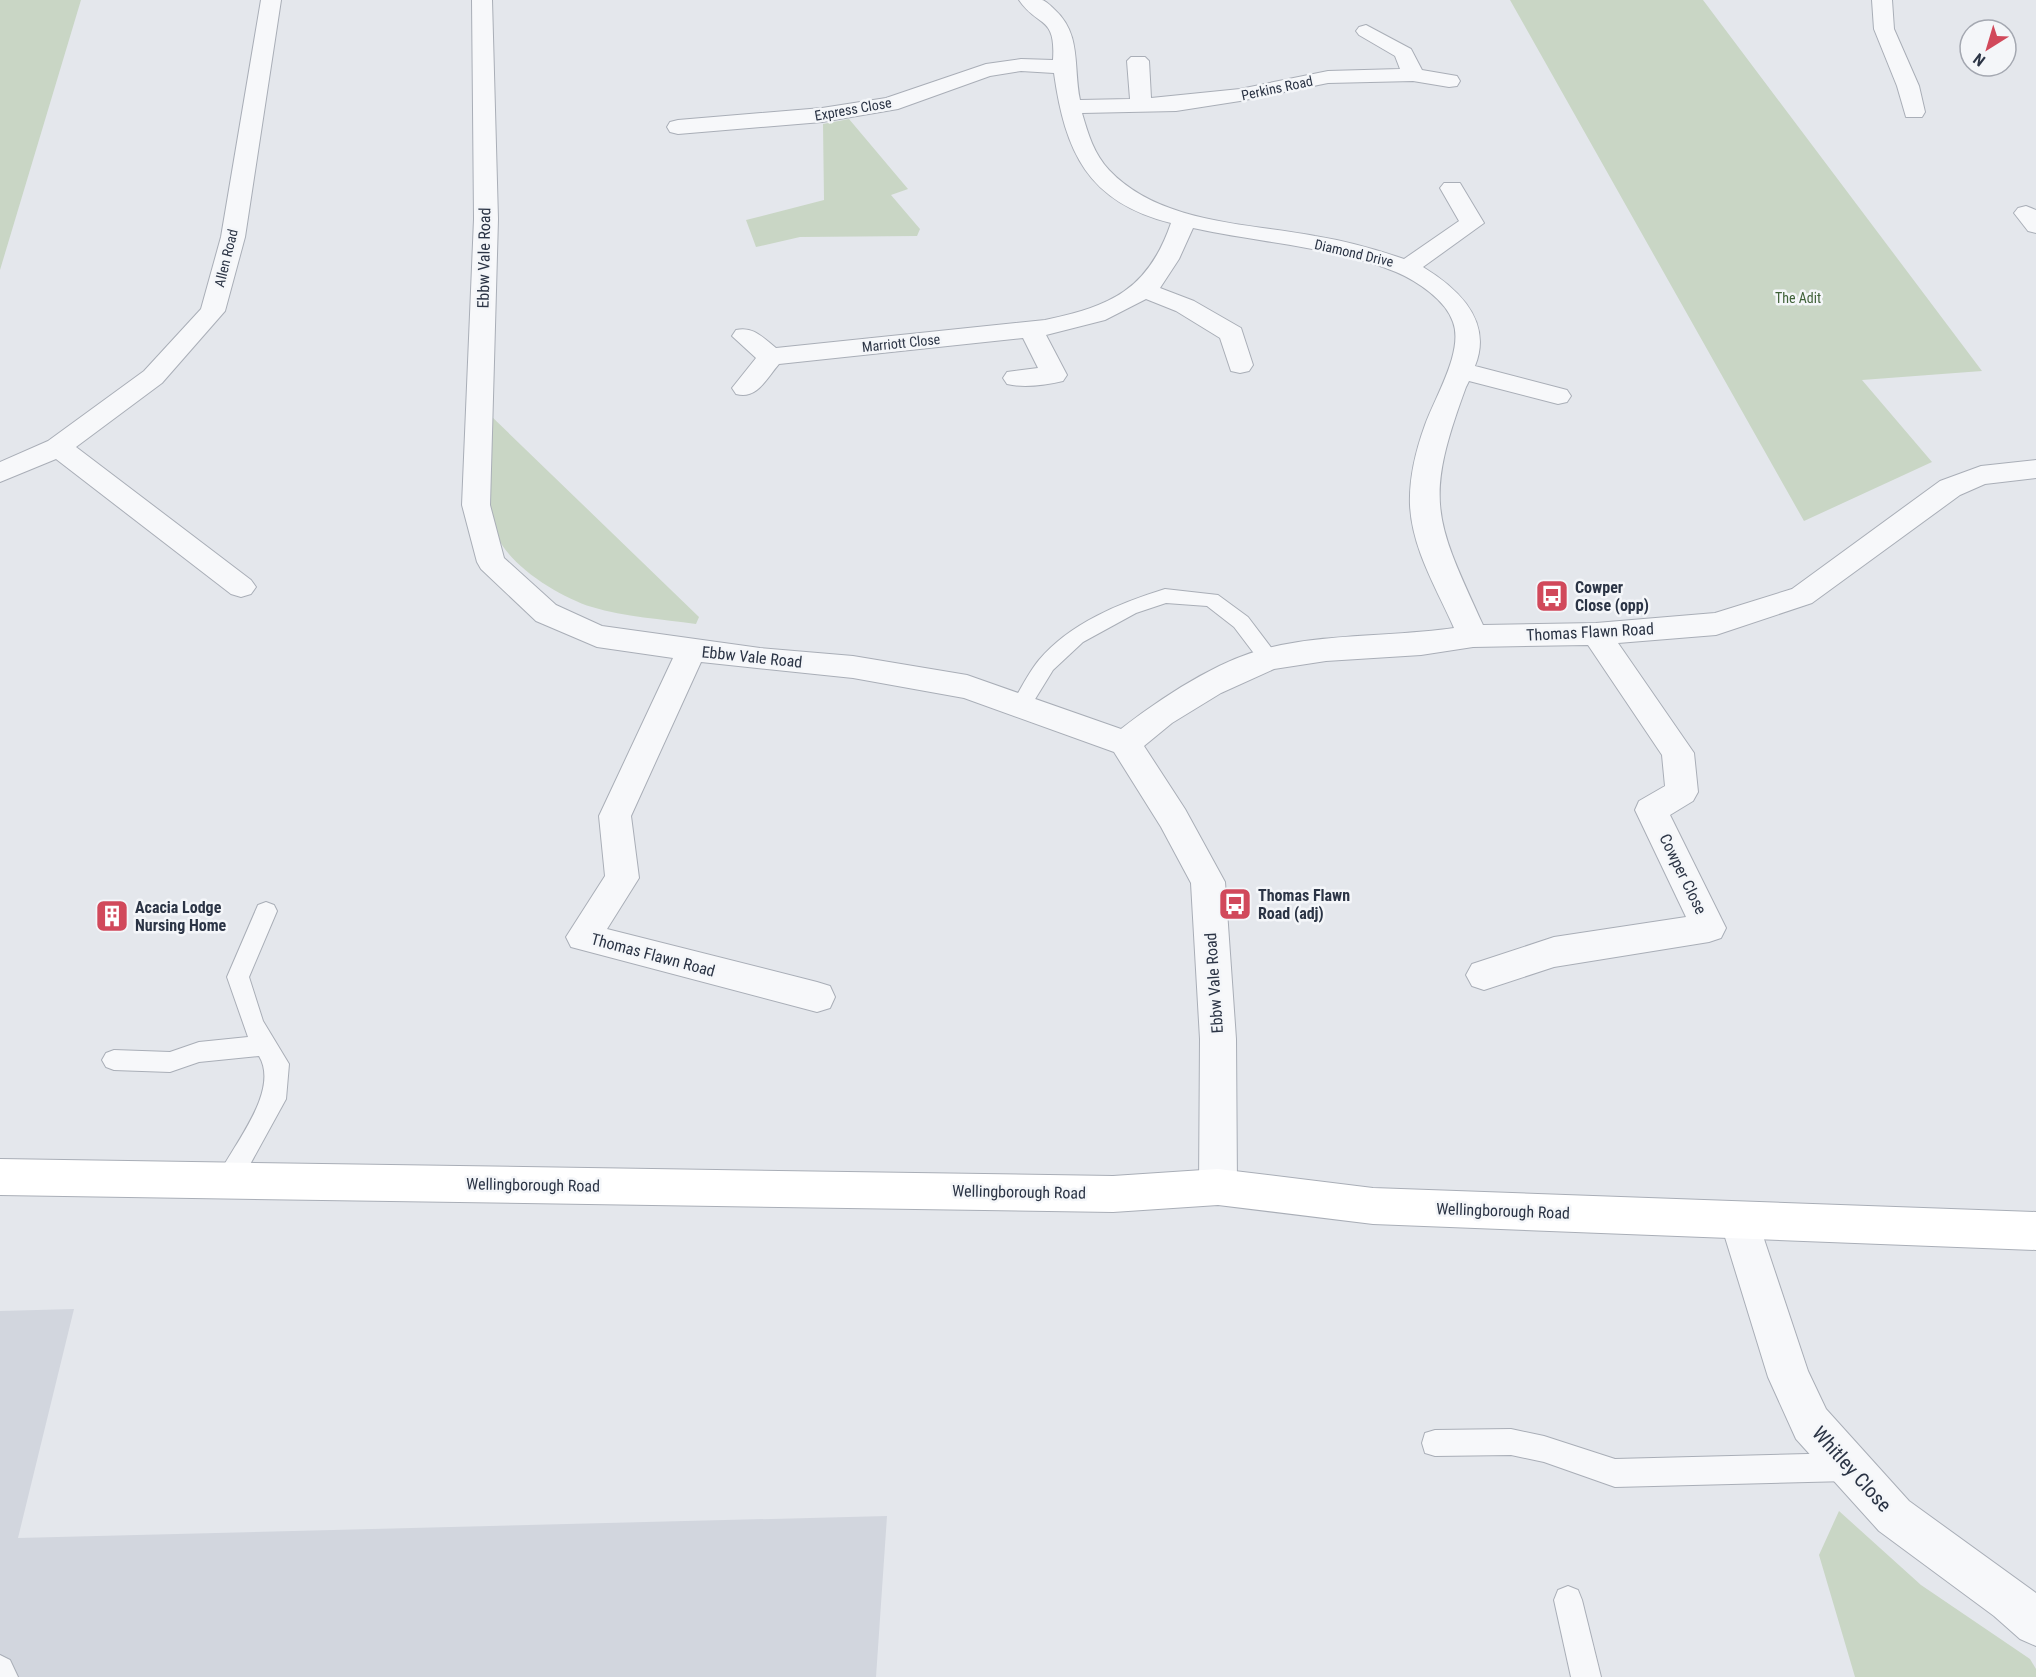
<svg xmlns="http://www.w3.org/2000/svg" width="2036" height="1677" font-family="'Roboto Condensed',sans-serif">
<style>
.built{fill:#d2d6de}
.green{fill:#c9d6c5}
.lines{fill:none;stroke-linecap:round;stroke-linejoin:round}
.lane-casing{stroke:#a9aeb7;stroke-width:2}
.street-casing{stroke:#a9aeb7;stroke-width:2}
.secondary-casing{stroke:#a9aeb7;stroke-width:2}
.lane{fill:#f7f8fa;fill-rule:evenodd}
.street{fill:#f7f8fa;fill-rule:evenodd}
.secondary{fill:#fff;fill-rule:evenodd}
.labels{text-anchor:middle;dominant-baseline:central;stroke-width:5;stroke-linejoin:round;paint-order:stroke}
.far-street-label{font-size:14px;fill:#2b3445;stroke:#f4f6f9}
.far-park-label{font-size:14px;fill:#3f6138;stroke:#f4f6f9}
.street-label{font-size:16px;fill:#2b3445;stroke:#f4f6f9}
.poi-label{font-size:16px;font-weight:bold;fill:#2b3445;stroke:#f4f6f9;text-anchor:start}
.near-street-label{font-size:20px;fill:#2b3445;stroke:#f4f6f9}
</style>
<rect width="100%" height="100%" fill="#e4e7ec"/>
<!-- built -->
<path class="built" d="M74,1309L18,1538L887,1516L876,1677H0V1311Z"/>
<!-- green -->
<g class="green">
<path d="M0,0H81L0,270Z"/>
<path d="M1510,0H1703L1982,371L1862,380L1932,462L1804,521Z"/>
<path d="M849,119L908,189L891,195L920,229L917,236L800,237L756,247L746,220L824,200L823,124Z"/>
<path d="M490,415L699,617L696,624C662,619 625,617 592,607C560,597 513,568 498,538C483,509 490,448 490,415Z"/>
<path d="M1839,1511L1921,1585L2030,1659L2036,1669V1677H1855L1819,1555Z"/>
</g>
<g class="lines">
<defs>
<g id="lane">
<path d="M1165,589L1218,595L1248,617L1276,654L1279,659L1276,664H1262L1234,627L1207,606L1166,603L1136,613L1083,642L1053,670L1029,709L1022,711L1015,709L1012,704C1020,690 1029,672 1039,660C1070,623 1120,603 1165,589Z"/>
<path d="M266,902L274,905L277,911L249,977L263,1021L289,1064L286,1099L236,1190L227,1193L218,1190L215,1182C230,1148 281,1092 259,1056L199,1062L170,1072L114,1070L106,1067L102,1060L106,1053L114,1050L170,1052L199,1042L248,1037L227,977L258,905Z"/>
<path d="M1511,1429L1544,1436L1615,1459L1848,1453L1858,1457L1862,1467L1858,1477L1848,1481L1615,1487L1544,1462L1511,1455L1435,1456L1425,1453L1422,1443L1425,1433L1435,1430Z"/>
<path d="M1568,1586L1578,1590L1582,1600L1601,1677H1571L1554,1600L1558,1590Z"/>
<path d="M0,1655L10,1660L18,1677H0Z"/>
</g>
<g id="street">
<path d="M261,0H281L245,237L225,311L162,383L76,447L251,580L256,587L251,594L241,597L231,594L56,459L0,482V462L48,441L144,371L201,309L221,237Z"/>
<path d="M472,0H492L498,219L490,505L504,558L556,605L602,626L760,648L853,656L967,675L1121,729C1161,698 1218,660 1268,648C1329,633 1393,637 1454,628C1437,589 1412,549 1410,505C1409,477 1416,450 1425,425C1435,397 1464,351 1453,322C1446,300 1417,281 1396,272C1332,246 1260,243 1193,228L1179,259L1160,288L1194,301L1241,328L1253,365L1249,371L1240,373L1231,371L1220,338L1176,311L1146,299L1105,320L1046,335L1067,375L1063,381C1046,385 1024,388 1007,384L1003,378L1007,372L1038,368L1023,338L779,364C766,379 757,400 736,394L732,388L756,358L732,336L736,330C754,326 763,338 776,348L1045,320C1111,306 1148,290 1171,223C1087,202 1065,151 1054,73L1021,71L990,76L898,109L822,122L678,134L670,132L667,127L670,122L678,120L822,108L886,98L986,64L1021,59L1053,60C1056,15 1038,28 1019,0C1026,0 1036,0 1042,0C1046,1 1051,6 1054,9C1082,34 1073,66 1080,100L1130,99L1127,61L1131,57H1145L1149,61L1151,98L1240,89L1328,71L1400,69L1395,56L1359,35L1356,31L1359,27L1366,25L1411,49L1422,70L1457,76L1460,81L1457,86L1449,87L1413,81L1328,83L1240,101L1176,111L1082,113C1088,134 1094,154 1109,170C1160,224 1248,223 1315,236C1346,241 1375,249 1404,259L1459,221L1440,188L1444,183H1460L1484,223L1423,267C1459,289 1493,321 1475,366L1567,390L1571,396L1567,402L1558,404L1469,381L1466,387C1424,501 1434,518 1483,625L1596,623L1715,613L1792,589L1940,481L1981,466L2036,460V478L1985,484L1960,495L1812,603L1716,635L1618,643L1694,753L1698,792L1693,801L1670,815L1726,928L1721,938L1709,942L1554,967L1484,990L1472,986L1466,975L1472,964L1554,937L1686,917L1635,810L1639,801L1665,786L1662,755L1588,645L1473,647L1421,655L1326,661L1274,669L1221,693L1172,723L1144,746L1185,809L1225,882L1236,1039L1237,1187L1232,1200L1218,1205L1204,1200L1199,1187L1200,1039L1191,883L1161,827L1114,752L964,698L853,678L701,662L631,816L639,878L607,929L817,982L830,986L835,997L830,1008L817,1012L571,947L566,937L605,876L599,816L673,658L597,647L536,621L481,569L477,562L462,505L474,219Z"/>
<path d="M1872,0H1892L1894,29L1919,86L1925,112L1922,117H1906L1897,86L1874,29Z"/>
<path d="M2026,206L2036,210V233L2028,231L2014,213L2018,208Z"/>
<path d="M1739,1202L1753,1208L1758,1221L1808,1371L1826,1409L1909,1501L2036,1593V1646L2020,1639L1994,1616L1879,1531L1796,1439L1768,1377L1720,1221L1725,1208Z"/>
</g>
<path id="secondary" d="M0,1159L1113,1176L1218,1169L1373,1188L2036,1212V1250L1373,1224L1218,1205L1113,1212L0,1195Z"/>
</defs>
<!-- lane casing -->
<use href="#lane" class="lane-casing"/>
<!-- street casing -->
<use href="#street" class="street-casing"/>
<!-- secondary casing -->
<use href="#secondary" class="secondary-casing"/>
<!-- lane -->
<use href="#lane" class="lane"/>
<!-- street -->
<use href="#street" class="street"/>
<!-- secondary -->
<use href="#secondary" class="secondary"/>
</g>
<!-- icons -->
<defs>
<symbol id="bus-square" viewBox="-11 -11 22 22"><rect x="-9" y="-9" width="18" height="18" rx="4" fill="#d1495b" stroke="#f4f6f9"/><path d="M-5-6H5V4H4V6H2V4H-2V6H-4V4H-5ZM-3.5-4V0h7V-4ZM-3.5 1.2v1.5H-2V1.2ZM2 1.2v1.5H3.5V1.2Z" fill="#fff"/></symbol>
<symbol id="building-square" viewBox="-11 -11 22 22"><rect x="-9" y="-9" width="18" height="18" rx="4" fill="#d1495b" stroke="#f4f6f9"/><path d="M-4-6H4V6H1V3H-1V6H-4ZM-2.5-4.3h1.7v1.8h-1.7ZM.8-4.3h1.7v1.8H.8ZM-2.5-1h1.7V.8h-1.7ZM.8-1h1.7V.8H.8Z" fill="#fff"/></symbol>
</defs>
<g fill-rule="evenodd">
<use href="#bus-square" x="1533" y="577" width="38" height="38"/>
<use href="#bus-square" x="1216" y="885" width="38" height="38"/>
<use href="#building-square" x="93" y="897" width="38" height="38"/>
</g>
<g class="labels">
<!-- far-street labels -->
<g class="far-street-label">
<text transform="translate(1277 88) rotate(-12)">Perkins Road</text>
<text transform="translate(853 109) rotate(-10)">Express Close</text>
<text transform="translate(1354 253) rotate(13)">Diamond Drive</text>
<text transform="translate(226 258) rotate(-76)">Allen Road</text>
<text transform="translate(901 343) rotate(-6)">Marriott Close</text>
</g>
<!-- far-park labels -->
<g class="far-park-label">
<text x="1798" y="298">The Adit</text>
</g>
<!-- street labels -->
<g class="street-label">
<text transform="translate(484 258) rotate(-89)">Ebbw Vale Road</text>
<text transform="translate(1590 632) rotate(-3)">Thomas Flawn Road</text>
<text transform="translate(752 657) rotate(6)">Ebbw Vale Road</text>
<text transform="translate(1683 874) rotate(64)">Cowper Close</text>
<text transform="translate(653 955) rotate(15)">Thomas Flawn Road</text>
<text transform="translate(1214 983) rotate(-94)">Ebbw Vale Road</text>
<text transform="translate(533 1185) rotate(1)">Wellingborough Road</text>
<text transform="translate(1019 1192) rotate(1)">Wellingborough Road</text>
<text transform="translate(1503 1211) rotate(2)">Wellingborough Road</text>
</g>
<!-- poi labels -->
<g class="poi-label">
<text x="1575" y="587">Cowper<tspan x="1575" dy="18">Close (opp)</tspan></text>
<text x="1258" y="895">Thomas Flawn<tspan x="1258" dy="18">Road (adj)</tspan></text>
<text x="135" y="907">Acacia Lodge<tspan x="135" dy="18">Nursing Home</tspan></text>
</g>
<!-- near-street labels -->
<g class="near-street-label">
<text transform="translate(1852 1469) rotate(48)">Whitley Close</text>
</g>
</g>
<!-- north arrow -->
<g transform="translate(1988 48) rotate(217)"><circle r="28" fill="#f4f6f9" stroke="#a4a8b1" stroke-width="1.5"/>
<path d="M0-4.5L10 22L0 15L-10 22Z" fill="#d1495b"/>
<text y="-9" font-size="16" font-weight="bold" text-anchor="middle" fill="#2b3445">N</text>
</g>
</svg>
